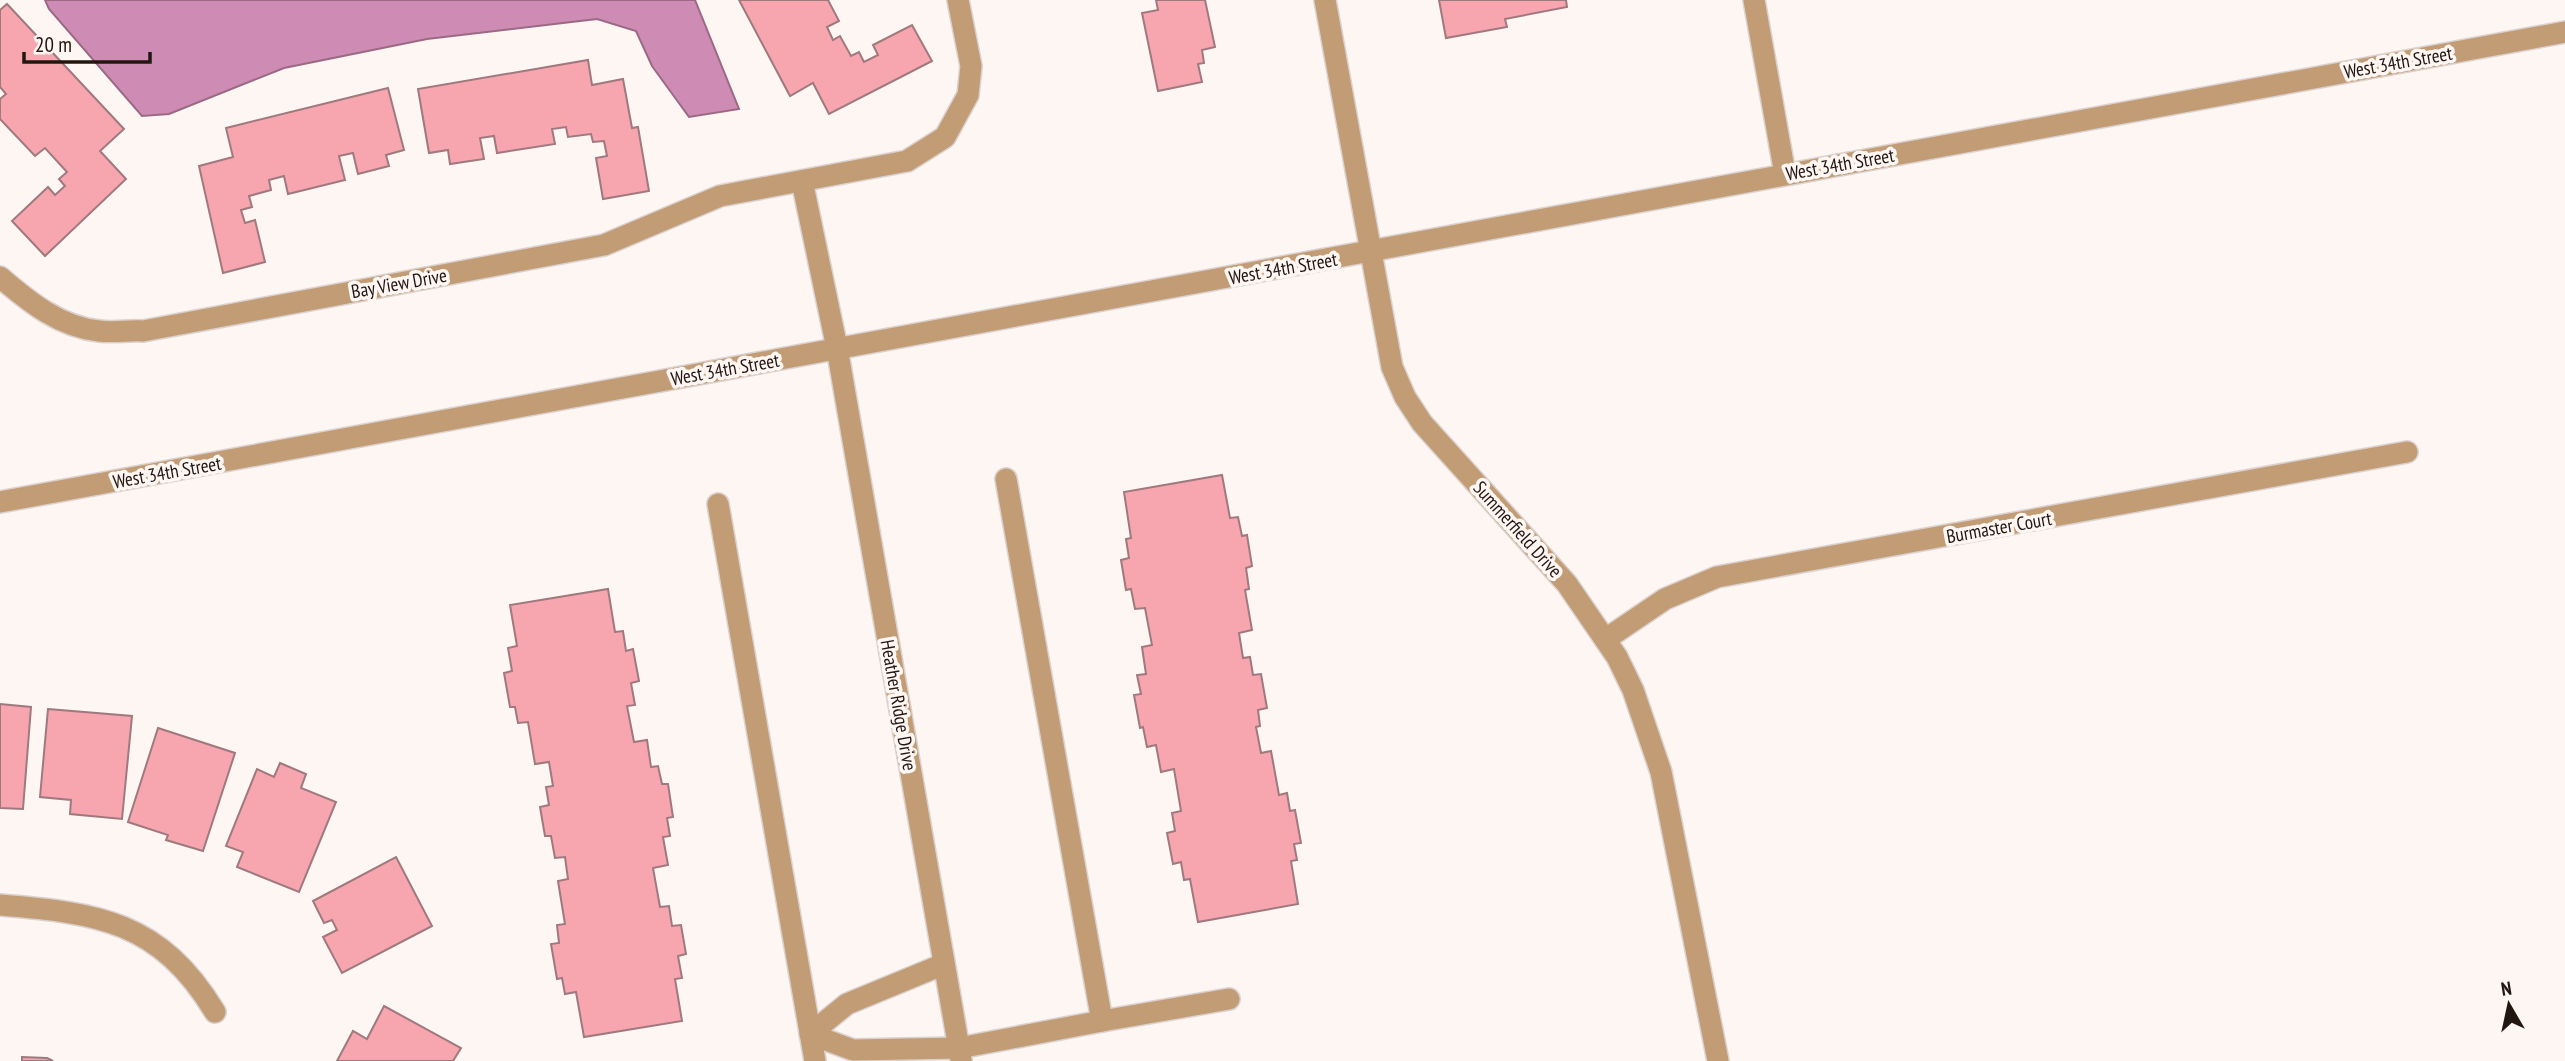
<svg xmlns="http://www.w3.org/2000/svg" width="2565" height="1061" font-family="'PT Sans Narrow',sans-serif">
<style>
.water{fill:#ce8cb5;stroke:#9b6984;stroke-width:2}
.building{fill:#f7a6b0;stroke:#9f797d;stroke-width:2}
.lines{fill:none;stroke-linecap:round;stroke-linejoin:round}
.minor-casing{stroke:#dbd2cf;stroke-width:24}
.minor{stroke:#c19c74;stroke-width:21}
.labels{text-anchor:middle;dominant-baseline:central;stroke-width:7;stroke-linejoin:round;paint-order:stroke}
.street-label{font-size:19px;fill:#231611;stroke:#fef6f3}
</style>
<rect width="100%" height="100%" fill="#fef6f3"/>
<!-- water -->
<path class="water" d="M45,0H695L739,109L689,117L652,66L636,31L597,19L427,39L284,68L169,114L142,116L49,9Z"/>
<!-- building -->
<g class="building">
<path d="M739,0H828L839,21L827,27L833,40L840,36L851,56L859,52L864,62L878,55L873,45L912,25L932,61L829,114L813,83L790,96Z"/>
<path d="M1156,0H1205L1215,47L1202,50L1204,63L1198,64L1202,82L1158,91L1142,13L1158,10Z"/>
<path d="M1439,0H1566L1567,7L1505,19L1507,27L1446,38Z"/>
<path d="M7,4L124,129L100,151L126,179L45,256L12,221L48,187L55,195L65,186L59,179L67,172L45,148L35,156L0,119V99L6,94L0,87V10Z"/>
<path d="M588,60L592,85L623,79L632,128L638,127L649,191L603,199L596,158L607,156L604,141L593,142L591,134L568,137L566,127L552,129L555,144L497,153L494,136L480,138L484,159L450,164L448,150L429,153L418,89Z"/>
<path d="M388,88L404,150L386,155L389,166L358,174L353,153L339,156L345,180L288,194L284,176L269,180L271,190L249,196L252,207L241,210L245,223L255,220L265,262L223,273L199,166L233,157L226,128Z"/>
<path d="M1222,475L1230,518L1238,517L1242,536L1247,535L1252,566L1246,568L1249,589L1245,590L1252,630L1239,633L1243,658L1250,657L1253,675L1261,674L1267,708L1258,710L1260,726L1256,727L1261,753L1271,751L1279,795L1287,793L1290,811L1295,810L1301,843L1294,844L1297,860L1291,861L1298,904L1198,922L1190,879L1184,880L1181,862L1173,864L1167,833L1175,831L1172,813L1181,811L1174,769L1161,772L1156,745L1147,747L1143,727L1140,728L1134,695L1141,694L1137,675L1146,674L1142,647L1152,645L1145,608L1135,609L1131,589L1126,590L1121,560L1129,558L1126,539L1131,538L1124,492Z"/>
<path d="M608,589L615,632L623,631L626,651L633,649L639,681L631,683L635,705L627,706L634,742L647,740L651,767L658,766L662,784H668L673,817L667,818L670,836L663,837L668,865L653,868L660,907L669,906L672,926L681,925L686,954L678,956L682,978L675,979L682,1021L584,1037L576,992L565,994L562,978L557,979L551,944L559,943L557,925L565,924L558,881L568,879L565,857L555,858L551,836H545L540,807L549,805L546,787L553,786L549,762L535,764L528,722L518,723L515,707H510L504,673L512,671L508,648L517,646L510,605Z"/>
<path d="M0,704L31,707L23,809L0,808Z"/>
<path d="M48,709L132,716L122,819L70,814L71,800L40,797Z"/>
<path d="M158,728L235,753L203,851L166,840L168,835L128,822Z"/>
<path d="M280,763L306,774L301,788L336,802L299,892L237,867L243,852L226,846L257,769L274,777Z"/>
<path d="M396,857L432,926L342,973L323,937L337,930L332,920L324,923L313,901Z"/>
<path d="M384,1006L461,1048L453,1061H337L353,1031L367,1039Z"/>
<path d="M22,1057L47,1058L53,1061H22Z"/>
</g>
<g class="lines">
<defs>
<g id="minor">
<path d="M1325,0L1392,367L1405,397L1422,423L1567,584L1617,657L1633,690L1661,772L1718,1061"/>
<path d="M1754,0L1785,174"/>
<path d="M802,181L837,348L961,1060"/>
<path d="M0,277C29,302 60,327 99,331C114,333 128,330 143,331L604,245L720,196L907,161L945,137L968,95L971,66L958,0"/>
<path d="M0,502L2565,32"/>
<path d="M718,504L815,1061"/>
<path d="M1606,639L1665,599L1717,577L2407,452"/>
<path d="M0,905C98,913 160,921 215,1012"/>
<path d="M944,964L847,1004L810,1034L853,1050L959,1048L1102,1021L1006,479"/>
<path d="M1102,1021L1229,999"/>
</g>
</defs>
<!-- minor casing -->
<use href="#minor" class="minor-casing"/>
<!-- minor -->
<use href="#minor" class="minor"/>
</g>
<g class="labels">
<!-- street labels -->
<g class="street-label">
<text transform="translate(2398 62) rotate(-10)">West 34th Street</text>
<text transform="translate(1840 164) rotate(-10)">West 34th Street</text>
<text transform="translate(1283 268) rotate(-10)">West 34th Street</text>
<text transform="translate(399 283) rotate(-10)">Bay View Drive</text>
<text transform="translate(725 369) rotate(-10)">West 34th Street</text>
<text transform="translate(167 472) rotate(-10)">West 34th Street</text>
<text transform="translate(1999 527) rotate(-10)">Burmaster Court</text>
<text transform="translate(1518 529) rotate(48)">Summerfield Drive</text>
<text transform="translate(899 705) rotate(80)">Heather Ridge Drive</text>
</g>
</g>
<!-- north arrow -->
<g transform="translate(2509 1005) rotate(351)" stroke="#fef6f3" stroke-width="5" paint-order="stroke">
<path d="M0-5L12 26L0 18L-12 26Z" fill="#231611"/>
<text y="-10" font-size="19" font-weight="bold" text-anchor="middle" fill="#231611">N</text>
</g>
<!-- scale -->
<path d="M24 52v10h126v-10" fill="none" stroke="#231611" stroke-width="3.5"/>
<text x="35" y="52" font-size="21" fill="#231611" stroke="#fef6f3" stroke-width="5" paint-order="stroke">20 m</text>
</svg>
